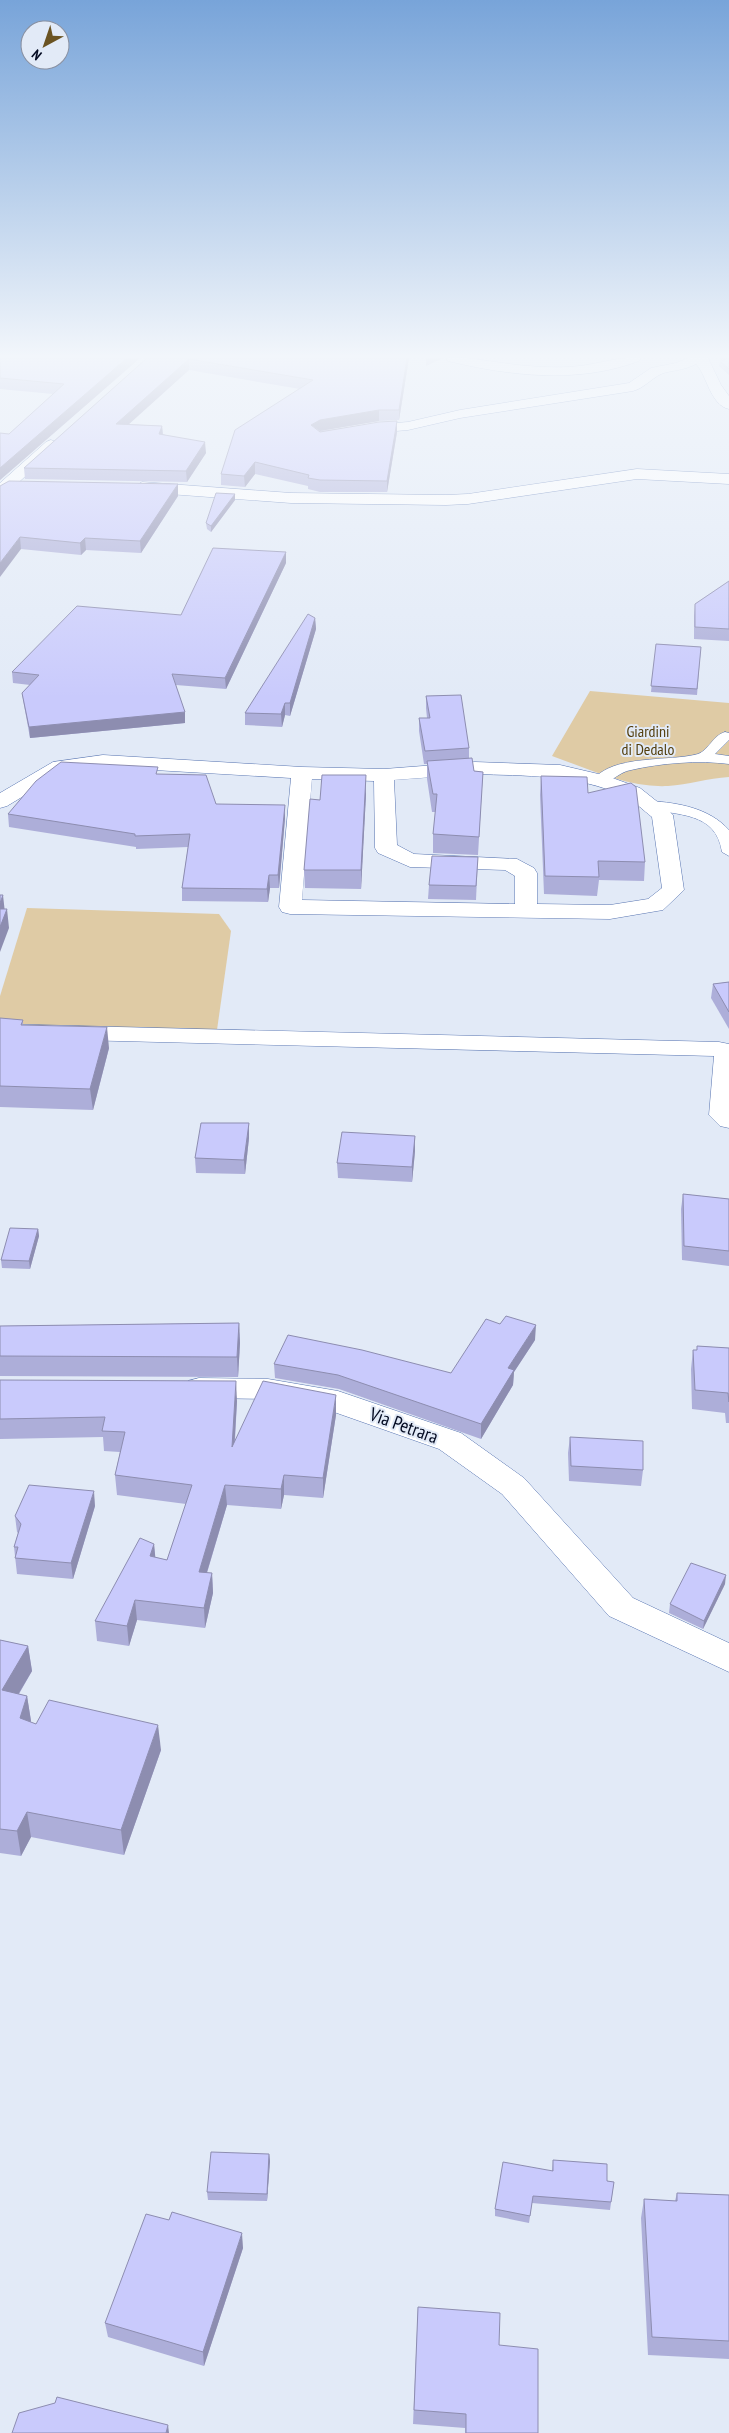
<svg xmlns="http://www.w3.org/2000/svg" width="729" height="2433" font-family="'PT Sans Narrow',sans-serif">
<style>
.green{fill:#dfcba5}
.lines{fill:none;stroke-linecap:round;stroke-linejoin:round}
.lane-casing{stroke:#5774b1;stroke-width:1}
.street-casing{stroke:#5774b1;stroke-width:1}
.secondary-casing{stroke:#5774b1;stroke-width:1}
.lane{fill:#fff;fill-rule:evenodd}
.street{fill:#fff;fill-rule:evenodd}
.secondary{fill:#fff;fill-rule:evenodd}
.wall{fill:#adaed9}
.shaded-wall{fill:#8d8db0}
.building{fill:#c9cafc;stroke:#8d8db0}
.labels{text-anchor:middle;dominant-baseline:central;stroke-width:4;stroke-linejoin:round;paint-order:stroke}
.far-park-label{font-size:16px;fill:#533e0c;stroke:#e2eaf7}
.street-label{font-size:19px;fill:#030a21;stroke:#e2eaf7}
</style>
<rect width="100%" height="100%" fill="#e2eaf7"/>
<!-- green -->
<g class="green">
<path d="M590,691L729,703V777C708,778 688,785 668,786C628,788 589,769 552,756Z"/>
<path d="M27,908L219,914L231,931L216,1037L0,1027V996Z"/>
</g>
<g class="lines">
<defs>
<g id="lane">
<path d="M725,732L729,733V740L715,754L729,756V764C699,760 661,763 631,770C618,772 609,786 595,783L593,780C613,754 669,762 698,754C709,750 713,735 725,732Z"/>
<path d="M651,801C679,803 709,808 729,830V856L722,852C716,811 677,816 646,808L644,805Z"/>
</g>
<g id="street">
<path d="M688,358H708L721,385L729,396V409C710,405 707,375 696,364C683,371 671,370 661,374C651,379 644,388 633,391L460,418L408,430L360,434L353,430L360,426L408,422L460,410L629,383L651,368L676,363Z"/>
<path d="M637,469L729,474V484L637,479L468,504L446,505L291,503L142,492L134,487L142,482L291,493L446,495L468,494Z"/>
<path d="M103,755L302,767L384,769L475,762L560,765L607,776L640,788L669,811L673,815L684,890L663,910L610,919L290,914L282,912L279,907L291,778L103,767L65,771L7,806L0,808V793L53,762ZM475,774C525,776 577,774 624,796C634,801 643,810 652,817L662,888L648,899L610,905L537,904V873L534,868L517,859L414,854L397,845L394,780ZM312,779L374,781L375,848L378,853L410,867L505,870L515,876V904L302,900Z"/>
<path d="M0,1024L719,1042L729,1044V1128L720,1126L709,1115L714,1056L0,1038Z"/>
<path d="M199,1378L268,1379L338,1391L461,1433L524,1478L633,1598L729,1643V1672L609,1616L502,1494L439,1449L334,1412L268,1399L199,1398L188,1395L184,1388L188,1381Z"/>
</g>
<g id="secondary">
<path d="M446,358C463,356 479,360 496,362C520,366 544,368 569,367C593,366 617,356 641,358L639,361C578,384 510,376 448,361Z"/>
<path d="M51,440L56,442L59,445L56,448L6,494L0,496V483L46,442Z"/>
</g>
</defs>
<!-- lane casing -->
<use href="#lane" class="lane-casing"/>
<!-- street casing -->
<use href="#street" class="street-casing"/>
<!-- secondary casing -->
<use href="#secondary" class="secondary-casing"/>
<!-- lane -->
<use href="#lane" class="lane"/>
<!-- street -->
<use href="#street" class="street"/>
<!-- secondary -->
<use href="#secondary" class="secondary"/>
</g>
<!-- wall -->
<g class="wall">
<path d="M0,358H140L0,480V433L9,434L53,394L0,389Z"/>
<path d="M147,358H409L399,420L379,421L319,431L397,421V432L387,492H320L308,489V486L255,474L245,487L221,485V474L300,389L189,370L128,424L162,426L163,434L206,453L187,482L25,479L24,468Z"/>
<path d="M721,358H729V375L719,366L720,361L721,360Z"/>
<path d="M0,486L178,496L141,553L86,550L81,555L21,549Z"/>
<path d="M235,494V500L211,532L207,529L206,523Z"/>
<path d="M286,563L226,689L176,685L185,723L30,738L24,705L22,693L30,685L13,683L12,672L181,615Z"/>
<path d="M729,581V641L694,639V616L695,604Z"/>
<path d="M315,618L316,629L290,716L285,715L282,727L245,725V713Z"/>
<path d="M656,644L701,647L697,695L651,692Z"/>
<path d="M426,696L469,748V758L474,771L483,772L478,855L433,853V834L436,812H432L427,779V764H424L419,731V718H427L426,708Z"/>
<path d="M159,774L216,804L285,818L279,888H270L268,902L182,901V888L188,847L136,849V847L9,827L8,814Z"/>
<path d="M541,776L588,793L645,862L644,881L599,880L597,896L544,894L540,795Z"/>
<path d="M366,794L361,889L305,888L304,870L320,800Z"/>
<path d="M478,857L476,900L428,899L429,885Z"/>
<path d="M729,982V1029L711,998L713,984Z"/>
<path d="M0,1018L23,1020V1025L109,1048L93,1110L0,1107Z"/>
<path d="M249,1123V1138L245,1174L196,1173L195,1158Z"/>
<path d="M415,1136V1151L412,1182L338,1178L337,1163Z"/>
<path d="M683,1194L729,1199V1266L682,1260L681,1209Z"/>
<path d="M38,1229L39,1236L30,1269L2,1268L1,1260Z"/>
<path d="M239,1323L240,1343L238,1377L0,1376V1326Z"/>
<path d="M535,1340L514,1372L513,1385L481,1439L339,1389L275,1378L274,1364L451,1373Z"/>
<path d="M697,1346L729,1348V1423H726L725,1413L692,1409L691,1369L693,1350H697Z"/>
<path d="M0,1380L237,1401L235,1441L336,1415L323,1498L284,1495L281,1509L227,1505L207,1573H212L213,1593L205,1628L137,1620L129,1646L97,1641L95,1621L154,1544L155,1557L167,1560L186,1504L117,1495L115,1475L120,1452L104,1451L103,1437L0,1439Z"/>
<path d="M570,1437L643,1470L641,1486L569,1481L568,1453Z"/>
<path d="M95,1506L73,1579L17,1574L14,1547L18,1533L17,1532L15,1516Z"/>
<path d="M725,1584L703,1629L669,1613L670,1604Z"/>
<path d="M0,1640L28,1646L32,1671L19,1694L27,1696L31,1721L30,1722L36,1724L161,1750L124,1855L31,1837L21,1856L0,1853Z"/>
<path d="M269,2154L270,2161L267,2201L208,2200L207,2192Z"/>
<path d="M553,2160L607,2181L614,2182L610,2210L532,2203L529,2223L495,2216V2209L552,2171Z"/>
<path d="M677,2193L729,2195V2359L648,2355L641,2218L644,2199L675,2201Z"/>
<path d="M169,2220L243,2248L204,2366L108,2337L105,2323Z"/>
<path d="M418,2307L499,2345L538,2433H465V2428L413,2424Z"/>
</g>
<!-- shaded-wall -->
<g class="shaded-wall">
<path d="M127,358H140L0,480V468Z"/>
<path d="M407,358H409L399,420V410Z"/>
<path d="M426,358H443L426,366Z"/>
<path d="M189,359V370L117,435L116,424Z"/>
<path d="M379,410V421L320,431L311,425L320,420Z"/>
<path d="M397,421V432L387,492V481Z"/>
<path d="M162,426L163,437L159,434Z"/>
<path d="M205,442L206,453L187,482L186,471Z"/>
<path d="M255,462V474L245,487L244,476Z"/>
<path d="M178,484V496L141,553L140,541Z"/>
<path d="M235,494V500L211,532V526Z"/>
<path d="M20,537L21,549L0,577V563Z"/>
<path d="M85,538L86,550L81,555L80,543Z"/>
<path d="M286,552V563L226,689L225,678Z"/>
<path d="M315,618L316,629L290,716V703Z"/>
<path d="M285,703V715L282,727L281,714Z"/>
<path d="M185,712V723L30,738L29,727Z"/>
<path d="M366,775V794L361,889V870Z"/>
<path d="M285,805V818L279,888L278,875Z"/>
<path d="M269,875L270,888L268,902L267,889Z"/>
<path d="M3,895L5,913L7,909L9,928L0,952V903Z"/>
<path d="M107,1027L109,1048L93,1110L90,1089Z"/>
<path d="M249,1123V1138L245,1174L244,1160Z"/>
<path d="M415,1136V1151L412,1182V1167Z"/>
<path d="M38,1229L39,1236L30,1269L29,1261Z"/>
<path d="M239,1323L240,1343L238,1377L237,1357Z"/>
<path d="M536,1325L535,1340L514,1372L513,1385L481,1439V1424L508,1368Z"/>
<path d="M236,1381L237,1401L233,1466L232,1447Z"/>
<path d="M336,1395V1415L323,1498V1478Z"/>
<path d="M284,1475V1495L281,1509V1489Z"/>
<path d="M225,1485L227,1505L201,1592L199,1572Z"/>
<path d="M94,1491L95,1506L73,1579L71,1563Z"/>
<path d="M154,1544L156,1564L150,1556Z"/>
<path d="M212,1573L213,1593L205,1628L204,1608Z"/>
<path d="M726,1575L725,1584L703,1629L704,1621Z"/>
<path d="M135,1600L137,1620L129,1646L127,1626Z"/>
<path d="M28,1646L32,1671L6,1715L2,1690Z"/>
<path d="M27,1696L31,1721L24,1743L20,1718Z"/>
<path d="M158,1725L161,1750L124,1855L121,1830Z"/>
<path d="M27,1812L31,1837L21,1856L17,1831Z"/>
<path d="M269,2154L270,2161L267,2201V2194Z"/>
<path d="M242,2233L243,2248L204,2366L203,2352Z"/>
<path d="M168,2425L169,2433H166Z"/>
</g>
<!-- building -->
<g class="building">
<path d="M0,358H127L0,468V433L9,434L64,384L0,378Z"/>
<path d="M147,358H407L399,410H379L320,420L311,425L320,432L379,422L397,421L387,481L320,480L308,478L309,475L255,462L244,476L221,474L235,430L313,380L189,359L116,424L162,426L159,434L205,442L186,471L24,468Z"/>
<path d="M722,358H729V369L720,361L725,360Z"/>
<path d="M9,481L178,484L140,541L85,538L80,543L20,537L0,563V486Z"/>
<path d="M216,493L235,494L211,526L206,523Z"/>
<path d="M213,548L286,552L225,678L172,674L185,712L29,727L22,693L39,675L12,672L77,606L181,615Z"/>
<path d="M729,581V629L695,627V604Z"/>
<path d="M308,614L315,618L290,703H285L281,714L245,713Z"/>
<path d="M656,644L701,647L697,689L651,686Z"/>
<path d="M461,695L469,748L425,751L419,718H430L426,696Z"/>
<path d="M472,758L474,771L483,772L479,837L433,834L437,794H433L427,761Z"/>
<path d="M61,762L158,767L156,774L206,775L216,804L285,805L278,875H269L267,889L182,888L190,834L135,836V834L8,814L36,781Z"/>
<path d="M322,775H366L361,870H304L310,799L320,800Z"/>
<path d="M541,776L587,777L588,793L631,783L636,787L645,862L598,861L599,877L545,876Z"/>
<path d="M432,856L478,857L476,886L429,885Z"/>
<path d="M0,895H3L0,903Z"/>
<path d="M0,909H7L0,927Z"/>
<path d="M729,982V1012L713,984Z"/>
<path d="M0,1018L23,1020L21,1025L107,1027L90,1089L0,1086Z"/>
<path d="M201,1123H249L244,1160L195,1158Z"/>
<path d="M342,1132L415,1136L412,1167L337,1163Z"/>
<path d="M683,1194L729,1199V1251L684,1246Z"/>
<path d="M10,1228L38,1229L29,1261L1,1260Z"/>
<path d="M506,1316L536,1325L508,1368L514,1370L481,1424L338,1375L274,1364L288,1335L362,1350L451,1373L486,1319L500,1324Z"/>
<path d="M239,1323L237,1357L0,1356V1326Z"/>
<path d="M697,1346L729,1348V1402L728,1393L695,1390L693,1350H697Z"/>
<path d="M0,1380L236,1381L232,1447L263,1381L336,1395L323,1478L284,1475L281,1489L225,1485L199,1572L212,1573L204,1608L135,1600L127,1626L95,1621L140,1538L154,1544L150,1556L167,1560L192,1485L115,1475L125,1432L102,1431L105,1417L0,1419Z"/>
<path d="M570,1437L643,1441V1470L571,1466Z"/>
<path d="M29,1485L94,1491L71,1563L15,1558L18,1547H14L21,1524L15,1516Z"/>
<path d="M691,1563L726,1575L704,1621L670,1604Z"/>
<path d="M0,1640L28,1646L2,1690L27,1696L20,1718L36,1724L49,1700L158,1725L121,1830L27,1812L17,1831L0,1829Z"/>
<path d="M211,2152L269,2154L267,2194L207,2192Z"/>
<path d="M553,2160L607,2164V2181L614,2182L611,2202L533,2196L530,2216L495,2209L503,2162L553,2171Z"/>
<path d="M677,2193L729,2195V2341L652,2337L644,2199L677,2201Z"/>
<path d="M172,2212L242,2233L203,2352L105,2323L146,2214L169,2220Z"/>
<path d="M418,2307L500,2313L499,2345L538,2349V2433H466V2414L414,2410Z"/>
<path d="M57,2397L168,2425L166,2433H12L19,2413L55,2403Z"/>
</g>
<!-- sky -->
<linearGradient id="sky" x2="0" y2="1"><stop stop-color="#78a4d9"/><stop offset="0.51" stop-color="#f2f6fb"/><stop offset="1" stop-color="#f2f6fb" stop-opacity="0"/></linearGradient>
<rect width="729" height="698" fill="url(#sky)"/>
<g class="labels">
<!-- far-park labels -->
<g class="far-park-label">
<text x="648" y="731">Giardini<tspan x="648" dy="18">di Dedalo</tspan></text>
</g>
<!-- street labels -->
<g class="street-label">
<text transform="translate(404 1425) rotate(20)">Via Petrara</text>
</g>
</g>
<!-- north arrow -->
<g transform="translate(45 45) rotate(220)"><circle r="24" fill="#e2eaf7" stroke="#8990a1"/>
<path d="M0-4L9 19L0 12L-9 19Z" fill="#6a5322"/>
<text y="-8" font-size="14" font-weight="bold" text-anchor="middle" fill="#030a21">N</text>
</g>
</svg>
